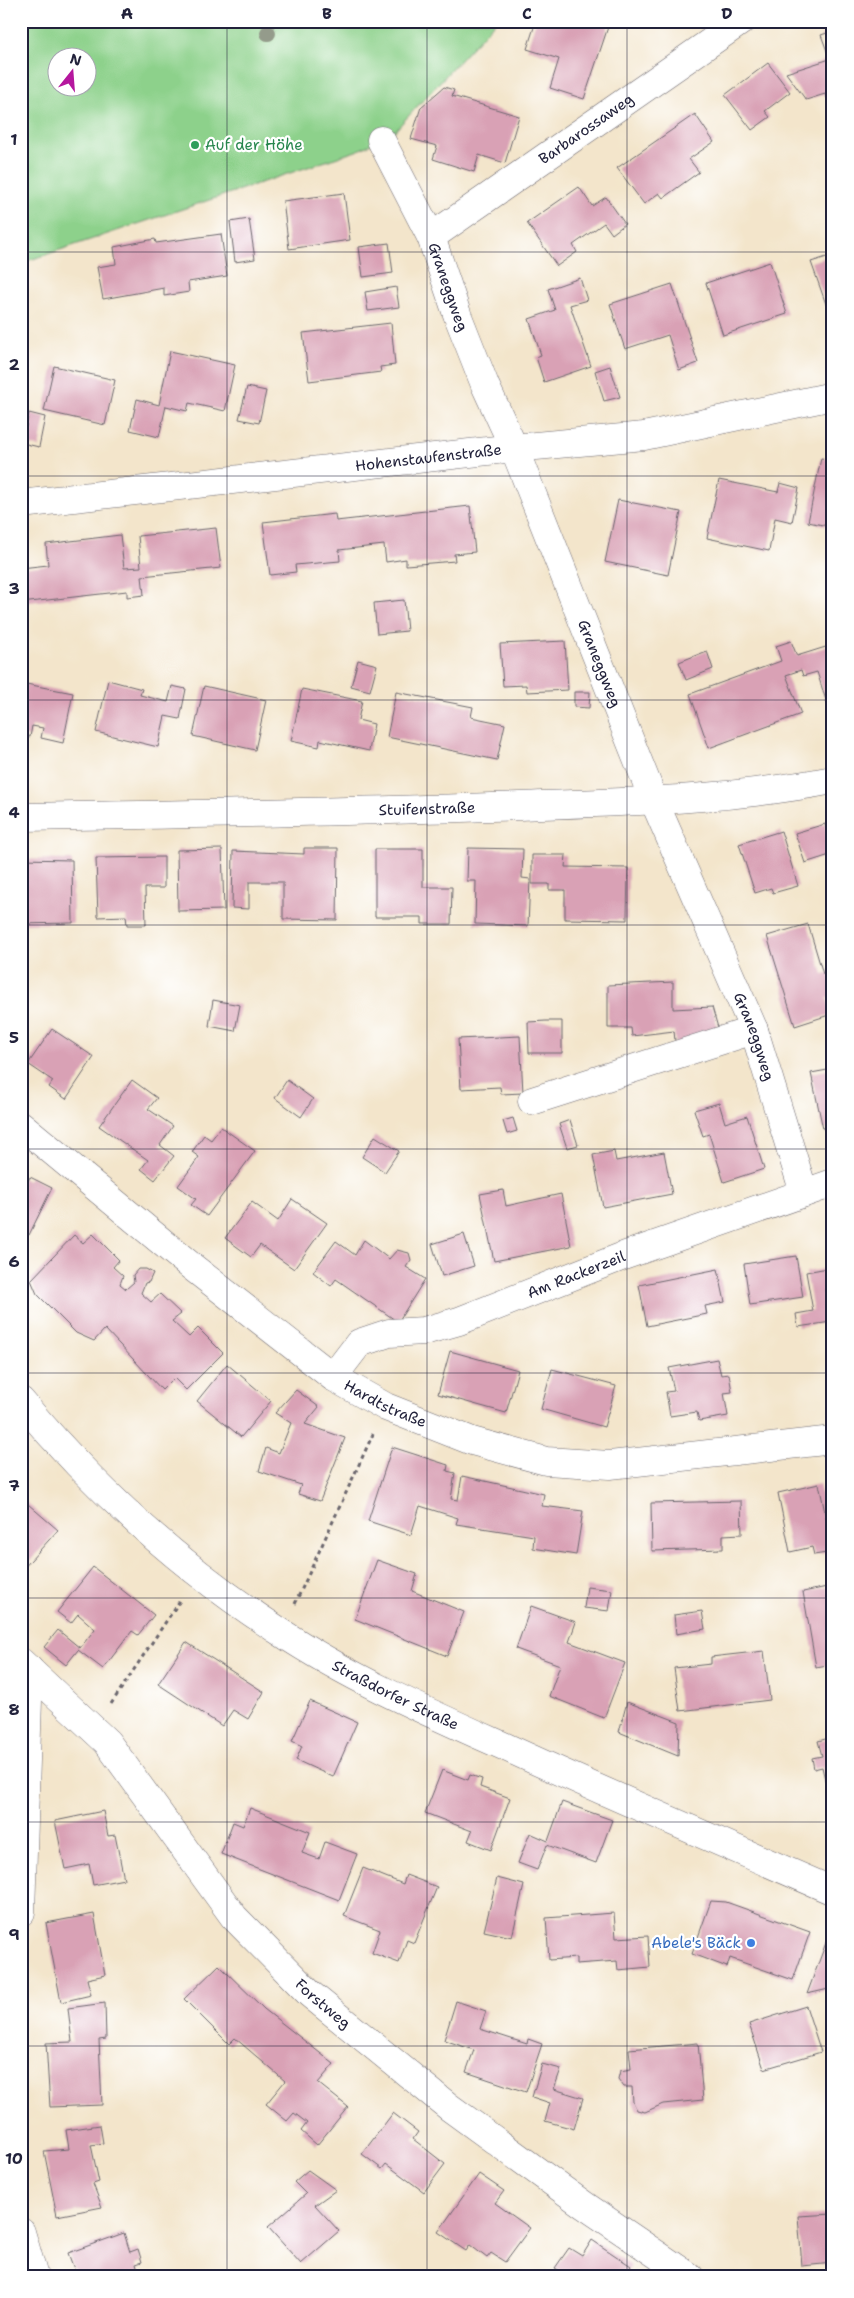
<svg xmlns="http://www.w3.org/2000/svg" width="854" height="2298" font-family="'Shantell Sans',sans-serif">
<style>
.green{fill:#8dd18b;stroke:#587a63;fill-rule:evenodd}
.building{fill:#d9a1b5}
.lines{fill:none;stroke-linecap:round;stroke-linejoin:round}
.minor-casing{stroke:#6b666d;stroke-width:29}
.path{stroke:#6b666d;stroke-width:3;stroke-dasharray:4 4;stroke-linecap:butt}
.minor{stroke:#fff;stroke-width:28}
.tree{fill:#949b8b}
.grid{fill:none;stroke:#22223b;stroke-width:1;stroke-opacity:0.55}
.leisure-dot{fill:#2e9e5b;stroke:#fff;stroke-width:2}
.shop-dot{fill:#3f7fe0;stroke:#fff;stroke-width:2}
.labels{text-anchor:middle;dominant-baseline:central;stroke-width:4.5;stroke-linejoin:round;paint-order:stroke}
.street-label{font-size:15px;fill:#22223b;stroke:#fff}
.leisure-label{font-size:15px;fill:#27864d;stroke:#fff;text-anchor:start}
.shop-label{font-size:15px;fill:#366cbe;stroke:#fff;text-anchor:end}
.neatline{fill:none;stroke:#22223b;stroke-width:2}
.grid-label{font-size:16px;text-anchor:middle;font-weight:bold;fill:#22223b}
</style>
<rect width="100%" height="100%" fill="#fff"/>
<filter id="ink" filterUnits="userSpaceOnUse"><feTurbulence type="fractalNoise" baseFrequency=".02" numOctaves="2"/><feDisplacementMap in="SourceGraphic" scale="10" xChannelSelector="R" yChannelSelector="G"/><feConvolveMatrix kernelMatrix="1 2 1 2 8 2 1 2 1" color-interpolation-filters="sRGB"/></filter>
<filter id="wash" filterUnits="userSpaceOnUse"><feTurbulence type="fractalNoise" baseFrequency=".0096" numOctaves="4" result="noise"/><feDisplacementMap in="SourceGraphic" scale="20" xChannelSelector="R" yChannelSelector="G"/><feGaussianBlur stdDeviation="1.12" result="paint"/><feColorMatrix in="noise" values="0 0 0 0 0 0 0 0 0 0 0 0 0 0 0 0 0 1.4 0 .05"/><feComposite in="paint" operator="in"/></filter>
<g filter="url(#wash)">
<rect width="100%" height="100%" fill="#f3e5cb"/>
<!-- green -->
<path class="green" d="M21,21H496L391,135L356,151L21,263ZM58,58H88V88H58Z"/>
<g id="blocks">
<!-- building -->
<g class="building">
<path d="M536,21H601L609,24L584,99L550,88L559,59L527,49Z"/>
<path d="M833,31V98L828,100L825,94L806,100L786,73L830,59L821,35Z"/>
<path d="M768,63L790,92L765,111L770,117L752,130L725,95Z"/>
<path d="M444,87L454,90L452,96L519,116L505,163L479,155L474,172L433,159L437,146L411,139L421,107Z"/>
<path d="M695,114L714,142L689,159L699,172L663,198L659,193L644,204L617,168Z"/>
<path d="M579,187L592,206L606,197L625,224L612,234L604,223L573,245L577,252L557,266L527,223Z"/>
<path d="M344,193L350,240L289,249L283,201Z"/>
<path d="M249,219L255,259L235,262L230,222Z"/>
<path d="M221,234L227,276L188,282L189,292L164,296V288L103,299L97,267L116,264L114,247L155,239L156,243Z"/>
<path d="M389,243L393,273L363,277L359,247Z"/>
<path d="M833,255V321H832L811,262Z"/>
<path d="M770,262L787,314L723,335L706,283Z"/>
<path d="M580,278L587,300L570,305L591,366L544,382L536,357L541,355L529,319L555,310L548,289Z"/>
<path d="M672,284L698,363L679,370L668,335L625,349L610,304Z"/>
<path d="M396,287L399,307L368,311L365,292Z"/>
<path d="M391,323L395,365L380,367L381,372L309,381L303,333Z"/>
<path d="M170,351L235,365L225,411L189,403L187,411L166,406L159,437L130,430L137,399L159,405Z"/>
<path d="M54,366L115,380L105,425L44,411Z"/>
<path d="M610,366L620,397L604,401L595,371Z"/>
<path d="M247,387L266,391L259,423L239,419Z"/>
<path d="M29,413L45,417L39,447L22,443Z"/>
<path d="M821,458L833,460V527L808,522Z"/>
<path d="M719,480L778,492L780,483L799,488L792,522L775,518L769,551L707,538Z"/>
<path d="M618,500L681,512L668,575L605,562Z"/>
<path d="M470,506L475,552L454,554L455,561L406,565V559L386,562L384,545L339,550L340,561L295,565L296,572L270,575L263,522L335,514L336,521Z"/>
<path d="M216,528L221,568L142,576L144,595L127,597V591L21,603V568L48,565L46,544L120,535L124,568L141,567L138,536Z"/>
<path d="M404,600L407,631L377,634L374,603Z"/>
<path d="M565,641L568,690L527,692L526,685L503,686L500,644Z"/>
<path d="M791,641L797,656L832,645L833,716H831L817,672L803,676L801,670L786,675L801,714L709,748L690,694L781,661L776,646Z"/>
<path d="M707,651L713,669L686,680L679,662Z"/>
<path d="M358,660L377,665L370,691L351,686Z"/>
<path d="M108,680L142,689L140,695L168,702L172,686L186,689L180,719L165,716L158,747L96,732Z"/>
<path d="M21,683L73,693L63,743L41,738L43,728L32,726L30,737L21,735Z"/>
<path d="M204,686L266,700L255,750L193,736Z"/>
<path d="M302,689L362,701L358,720L374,724L369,751L320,740L319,747L291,741Z"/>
<path d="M396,692L473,707L471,717L505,724L497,760L387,737Z"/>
<path d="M574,692H590L589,708L574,707Z"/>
<path d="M825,824L833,854L805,863L795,833Z"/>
<path d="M781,831L798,886L773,893L771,888L755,893L739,844Z"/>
<path d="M304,848H338L337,920L283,919V882H249V909L232,908L233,851L304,854Z"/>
<path d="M468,848L523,849L522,878L530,879L528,926L475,924L476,881H467Z"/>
<path d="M222,849L224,910L178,911L177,850Z"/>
<path d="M375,849H423V887H452L451,924H422V917H375Z"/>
<path d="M532,855H566L565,867L628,868L627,920L565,919V890H549V884H532Z"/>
<path d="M164,857V888H145L146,925H127L126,916L98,917L96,858Z"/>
<path d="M21,859L72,860L73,923L21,924Z"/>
<path d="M808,924L823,974L832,972L833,974V996L827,998L832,1014L795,1026L767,936Z"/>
<path d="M673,982V1009L712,1007L721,1038L676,1051L674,1031L632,1036L631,1028H608V985Z"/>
<path d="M213,1000L240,1005L235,1031L209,1026Z"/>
<path d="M546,1021H562V1053H529L528,1022Z"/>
<path d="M52,1029L94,1057L66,1099L49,1087L53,1081L28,1064Z"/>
<path d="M520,1036L523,1093L501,1094L500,1087L461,1089L458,1039Z"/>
<path d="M833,1069V1127L823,1129L811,1073Z"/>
<path d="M132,1080L157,1098L148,1109L173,1126L160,1145L174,1156L155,1180L141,1169L148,1160L99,1126Z"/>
<path d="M287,1080L313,1099L301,1117L275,1098Z"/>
<path d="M719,1103L725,1123L747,1116L764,1169L724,1182L709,1134L703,1136L694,1110Z"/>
<path d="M513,1118L517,1131L507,1134L503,1121Z"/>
<path d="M570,1120L578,1145L567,1148L559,1124Z"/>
<path d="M221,1127L255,1151L207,1216L191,1205L196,1199L178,1186L199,1157L192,1152L204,1135L211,1140Z"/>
<path d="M375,1136L399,1151L385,1172L362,1157Z"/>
<path d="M614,1151L616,1161L664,1152L672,1194L603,1207L593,1155Z"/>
<path d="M30,1177L52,1188L29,1235L21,1231V1178L28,1181Z"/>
<path d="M503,1190L506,1206L561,1194L571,1246L494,1261L480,1194Z"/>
<path d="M292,1199L327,1223L294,1269L260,1245L251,1257L225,1238L252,1202L278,1221Z"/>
<path d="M93,1234L119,1260L113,1267L123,1276L120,1284L126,1289L134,1282L133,1275L138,1269H146L153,1273L149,1282L145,1283L141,1293L151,1302L160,1294L181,1314L172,1321L189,1337L198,1328L223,1353L186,1390L174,1378L162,1390L105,1329L94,1341L76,1333L37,1294L31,1280L74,1235L83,1243Z"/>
<path d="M464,1234L474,1266L442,1276L432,1244Z"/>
<path d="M364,1240L389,1259L397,1250L409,1253L411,1260L406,1267L425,1279L398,1322L336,1279L331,1286L313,1272L336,1241L355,1255Z"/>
<path d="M796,1256L803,1297L750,1305L744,1264Z"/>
<path d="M833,1267V1288L825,1289L831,1322L798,1327L796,1314L813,1311L806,1272Z"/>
<path d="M718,1269L725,1302L705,1306L707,1314L647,1326L639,1285Z"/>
<path d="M450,1351L518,1370L506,1413L438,1394Z"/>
<path d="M717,1359L721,1375L729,1374L732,1392L724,1393L728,1416L699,1421L697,1412L670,1416L666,1392L674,1391L669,1368Z"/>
<path d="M227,1364L271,1401L241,1437L197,1401Z"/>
<path d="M552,1369L616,1386L604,1427L541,1409Z"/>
<path d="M296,1390L319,1407L305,1424L345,1438L320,1501L298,1494L301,1485L259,1471L266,1448L279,1453L291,1423L275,1413Z"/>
<path d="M392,1447L448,1465L447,1471L455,1473L451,1499L458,1500L462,1476L544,1494L542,1506L583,1511L576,1555L533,1548L534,1536L456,1524L458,1518L420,1506L411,1535L368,1521Z"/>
<path d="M819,1484L827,1522L833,1521V1552L814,1555L812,1547L790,1552L778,1493Z"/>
<path d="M21,1498L58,1530L21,1571Z"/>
<path d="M741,1501L742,1534L723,1535V1549L652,1551L651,1503Z"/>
<path d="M377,1560L417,1574L412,1591L464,1612L447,1656L355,1619Z"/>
<path d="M93,1567L154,1615L138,1635L132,1631L103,1669L78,1650L66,1665L44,1647L58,1630L80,1648L95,1629L78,1614L71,1623L57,1612Z"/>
<path d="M587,1587L612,1590L609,1611L584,1608Z"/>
<path d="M827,1587L828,1594H833V1664L816,1667L803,1592Z"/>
<path d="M531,1606L576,1622L569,1642L625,1663L604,1718L549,1696L560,1665L516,1649Z"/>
<path d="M702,1611L705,1629L676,1634L674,1615Z"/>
<path d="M186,1642L264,1692L248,1719L233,1710L222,1726L158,1684Z"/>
<path d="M764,1651L770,1700L680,1711L674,1668L711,1664V1657Z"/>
<path d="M310,1701L357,1722L333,1777L296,1760L302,1746L292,1741Z"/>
<path d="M627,1702L679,1722L678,1756L619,1732Z"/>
<path d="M833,1737V1787L827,1788L822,1767L814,1769L812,1758L822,1756L818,1741Z"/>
<path d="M442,1770L468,1780L470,1775L482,1779L480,1787L510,1798L491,1850L468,1841L472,1831L425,1813Z"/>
<path d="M562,1802L612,1820L596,1863L547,1845L537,1870L518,1863L530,1833L548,1841Z"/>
<path d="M250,1808L310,1832L302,1853L319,1859L325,1842L357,1854L339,1900L221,1854L233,1822L243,1826Z"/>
<path d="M103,1811L108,1836L115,1835L124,1879L93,1885L89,1864L65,1869L55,1821Z"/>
<path d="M363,1868L403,1884L406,1875L437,1887L414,1943L407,1940L399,1963L372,1953L380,1930L344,1916Z"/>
<path d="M497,1878L524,1885L512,1937L484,1931Z"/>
<path d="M711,1901L726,1902L810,1932L793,1980L730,1958L727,1967L692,1954Z"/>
<path d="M614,1913L616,1938L648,1936L650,1967L618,1970L617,1961L576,1964V1958L549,1960L546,1918Z"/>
<path d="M94,1914L105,1975L87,1979L91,1995L61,2002L46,1923Z"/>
<path d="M827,1940L833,1941V1988L807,1994Z"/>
<path d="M219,1965L264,2009L334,2064L318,2083L348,2107L317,2145L301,2131L307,2123L294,2113L287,2121L266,2104L285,2081L235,2038L229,2044L184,1999Z"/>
<path d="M456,2001L486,2011L480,2029L527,2044L528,2039L542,2044L526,2092L466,2072L474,2050L444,2040Z"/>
<path d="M105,2003L106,2039L99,2040L102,2105L50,2107L46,2043L72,2042L68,2008Z"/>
<path d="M806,2006L821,2052L764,2069L749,2024Z"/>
<path d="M698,2043L703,2100L663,2104L645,2112L637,2110L633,2102L632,2087H624L618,2079L620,2071L631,2069L629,2049Z"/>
<path d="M542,2064L561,2069L554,2089L583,2098L574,2129L545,2121L550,2103L532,2097Z"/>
<path d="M393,2113L418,2132L413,2139L445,2164L424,2192L386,2164L382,2169L362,2154Z"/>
<path d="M100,2125L103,2143L91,2145L99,2182L93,2184L102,2207L57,2216L44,2151L69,2149L66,2130Z"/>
<path d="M308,2170L336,2190L315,2205L339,2231L301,2264L268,2227L306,2194L294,2182Z"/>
<path d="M479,2174L504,2191L495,2203L530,2228L505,2262L491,2253L487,2258L470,2245L466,2251L438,2232Z"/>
<path d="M833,2214V2263L802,2266L798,2216Z"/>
<path d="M124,2233L130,2252L138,2249L142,2262L136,2264L140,2277H77L68,2253Z"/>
<path d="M592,2240L631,2266L623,2277H569L555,2268L569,2248L582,2256Z"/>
</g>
</g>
</g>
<g filter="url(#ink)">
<use href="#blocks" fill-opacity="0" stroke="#6b666d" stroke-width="1"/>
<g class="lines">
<defs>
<g id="minor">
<path id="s1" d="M381,140L431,237L457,314L485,385L514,448L654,801L754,1030L804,1193"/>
<path id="s2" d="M431,237L741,21"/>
<path id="s3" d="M21,504L514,448L644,436L833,396"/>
<path id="s4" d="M21,817C187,814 354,812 520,806C625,802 729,800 833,780"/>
<path d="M532,1101L754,1030"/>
<path id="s5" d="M21,1125L191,1266L333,1377L386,1407L472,1441L546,1461L610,1465L833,1440"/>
<path id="s6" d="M333,1377L359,1343L389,1333L424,1331L459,1321L626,1255L833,1183"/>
<path id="s7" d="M21,1401C95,1489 182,1568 279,1631C351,1679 432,1714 510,1749C617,1798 725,1844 833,1891"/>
<path id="s8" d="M21,1662L107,1742L234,1917L310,1994L449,2107L584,2205L690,2277"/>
<path d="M21,1912L29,1669"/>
<path d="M21,2232L34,2277"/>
</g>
</defs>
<!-- minor casing -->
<use href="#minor" class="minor-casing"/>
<!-- path -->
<g class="path">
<path d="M295,1604L373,1434"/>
<path d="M111,1704L181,1599"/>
</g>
<!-- minor -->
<use href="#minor" class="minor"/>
</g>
<!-- trees -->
<circle class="tree" cx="268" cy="33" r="8"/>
</g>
<!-- grid -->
<path class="grid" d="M227,21V2277M427,21V2277M627,21V2277M21,252H833M21,476H833M21,700H833M21,925H833M21,1149H833M21,1373H833M21,1598H833M21,1822H833M21,2046H833"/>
<!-- markers -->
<circle class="leisure-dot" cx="195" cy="145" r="5"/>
<circle class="shop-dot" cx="751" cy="1943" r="5"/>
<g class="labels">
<!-- street labels -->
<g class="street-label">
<text stroke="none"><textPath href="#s2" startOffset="189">Barbarossaweg</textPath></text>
<text stroke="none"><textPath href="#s1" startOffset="162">Graneggweg</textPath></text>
<text stroke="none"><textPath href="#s3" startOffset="410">Hohenstaufenstraße</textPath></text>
<text stroke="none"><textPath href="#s1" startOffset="568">Graneggweg</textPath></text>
<text stroke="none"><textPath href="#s4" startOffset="406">Stuifenstraße</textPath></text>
<text stroke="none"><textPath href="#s1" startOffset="972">Graneggweg</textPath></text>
<text stroke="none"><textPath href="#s6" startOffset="272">Am Rackerzeil</textPath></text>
<text stroke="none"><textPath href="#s5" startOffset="460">Hardtstraße</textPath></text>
<text stroke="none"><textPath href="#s7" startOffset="480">Straßdorfer Straße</textPath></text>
<text stroke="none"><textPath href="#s8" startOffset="458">Forstweg</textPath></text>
</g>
<!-- leisure labels -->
<g class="leisure-label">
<text x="205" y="145">Auf der Höhe</text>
</g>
<!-- shop labels -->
<g class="shop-label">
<text x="741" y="1943">Abele's Bäck</text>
</g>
</g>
<!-- margin -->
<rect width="854" height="2298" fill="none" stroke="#fff" stroke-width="55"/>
<!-- north arrow -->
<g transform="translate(72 72) rotate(17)"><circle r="24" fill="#ffffff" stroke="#a7a7b1"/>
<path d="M0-4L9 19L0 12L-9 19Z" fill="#b5179e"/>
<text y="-8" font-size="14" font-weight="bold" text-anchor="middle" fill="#22223b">N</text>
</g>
<rect x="28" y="28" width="798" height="2242" class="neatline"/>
<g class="grid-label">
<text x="127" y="19">A</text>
<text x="327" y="19">B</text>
<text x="527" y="19">C</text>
<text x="727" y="19">D</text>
<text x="14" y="145">1</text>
<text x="14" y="370">2</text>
<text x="14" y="594">3</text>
<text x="14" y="818">4</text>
<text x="14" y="1043">5</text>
<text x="14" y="1267">6</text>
<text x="14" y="1491">7</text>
<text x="14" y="1715">8</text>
<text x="14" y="1940">9</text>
<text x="14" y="2164">10</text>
</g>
</svg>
